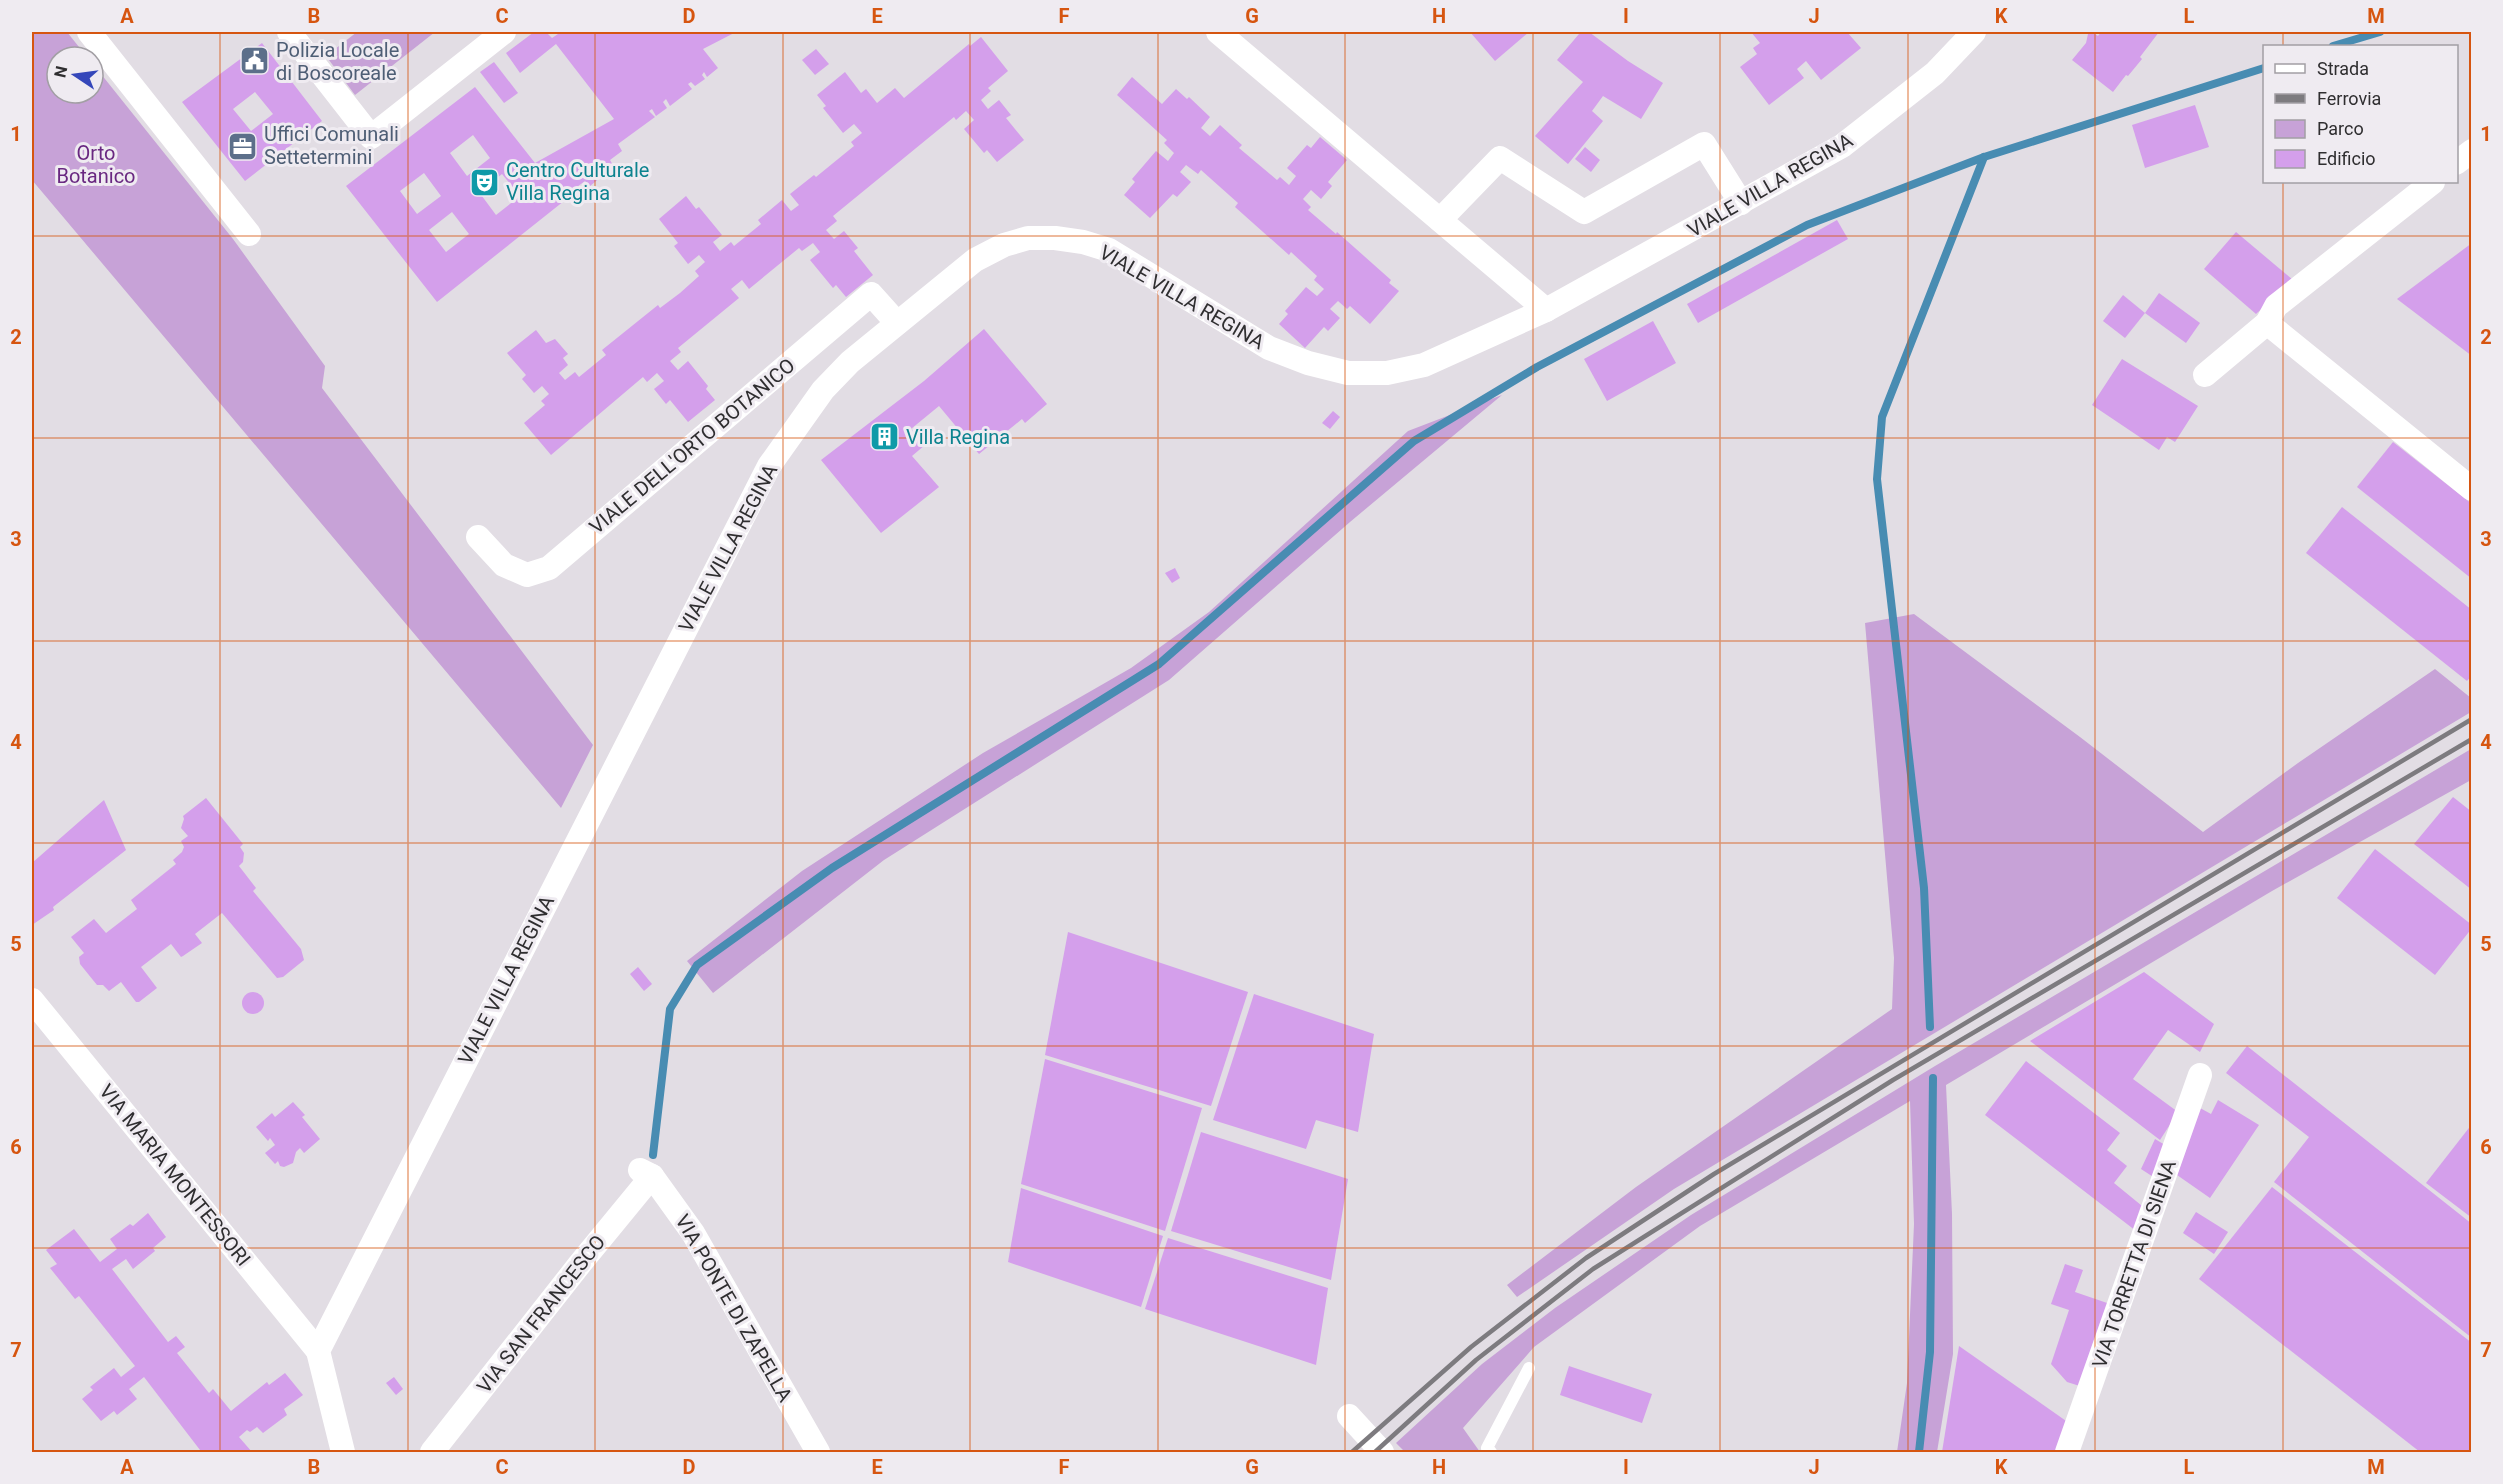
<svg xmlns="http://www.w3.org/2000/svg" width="2503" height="1484" font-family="Roboto,sans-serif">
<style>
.green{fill:#c7a2d7}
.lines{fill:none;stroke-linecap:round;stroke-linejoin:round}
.stream{stroke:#488cb2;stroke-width:8}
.building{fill:#d49feb;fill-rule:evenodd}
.service{stroke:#fff;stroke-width:12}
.minor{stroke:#fff;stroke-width:24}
.rail{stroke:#7d7b7f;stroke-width:4.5}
.grid{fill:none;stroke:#d65510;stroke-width:1.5;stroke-opacity:0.55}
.labels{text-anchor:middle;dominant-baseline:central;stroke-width:6;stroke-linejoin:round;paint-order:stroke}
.service-label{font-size:20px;fill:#4e5e75;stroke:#efebf1;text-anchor:start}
.park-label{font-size:20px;fill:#692881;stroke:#efebf1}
.culture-label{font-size:20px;fill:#0d838f;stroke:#efebf1;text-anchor:start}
.street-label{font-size:20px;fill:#2f2e30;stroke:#efebf1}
.neatline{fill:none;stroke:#d65510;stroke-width:2}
.grid-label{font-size:20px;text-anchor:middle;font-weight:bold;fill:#d65510}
</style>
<rect width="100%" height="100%" fill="#e2dde4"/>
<!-- green -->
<g class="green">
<path d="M32,32H67L87,57H57V93H93V64L233,239L325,366L322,388L593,745L561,808L32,180Z"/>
<path d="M357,32H435L355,95L326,56Z"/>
<path d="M1502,395L1350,522L1169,680L884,860L713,993L687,961L802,871L983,753L1131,668L1209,612L1408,431Z"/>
<path d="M1914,614L2080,737L2203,832L2298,763L2435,669L2471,698V712L1674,1189L1517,1297L1507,1285L1636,1187L1892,1009L1894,958L1865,623Z"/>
<path d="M2471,749V780L2272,891L1946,1085L1952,1214L1953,1354L1937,1452H1897L1907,1383L1914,1224L1910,1101L1700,1226L1534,1347L1463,1428L1480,1452H1405L1396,1443L1482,1364L1555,1308L1691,1215L1935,1066Z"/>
</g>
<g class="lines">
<!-- stream -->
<g class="stream">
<path d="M2333,46L2380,32"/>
<path d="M1930,1027L1924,888L1877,479L1882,417L1984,157"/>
<path d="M653,1155L670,1009L697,965L832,868L1159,664L1414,441L1537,367L1807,225L1984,157L2264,68"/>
<path d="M1919,1452L1930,1352L1933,1078"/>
</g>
</g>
<!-- building -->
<g class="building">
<path d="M534,32H546L552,38L561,32H736L703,49L718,68L707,77L704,72L702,75L705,79L695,86L691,82L688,84L692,89L670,106L666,99L663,102L667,108L656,116L652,109L649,111L655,117L618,144L622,151L610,160L614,167L604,175L594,163L591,164L601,177L590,186L585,181L562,198L564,201L437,302L346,186L475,87L535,163L614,119L556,44L520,73L506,53ZM473,135L490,158L467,176L450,153ZM424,173L441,196L417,214L400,191ZM502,174L520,196L496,215L479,192ZM452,212L469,234L446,252L429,230Z"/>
<path d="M1470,32H1529L1495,61Z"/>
<path d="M1576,32H1589L1628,61L1663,83L1641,119L1603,96L1592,111L1603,121L1568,164L1535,136L1583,82L1557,60L1579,34Z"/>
<path d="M1751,32H1847L1861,48L1821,80L1806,61L1797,69L1804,78L1769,105L1740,67L1757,54L1753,48L1760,43Z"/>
<path d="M2092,32L2098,36L2101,32H2159L2140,57L2142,59L2128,76L2126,75L2113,92L2072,60L2086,43L2088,34Z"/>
<path d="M981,37L1008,71L988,88L991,91L981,100L988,109L999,100L1011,115L1006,118L1024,140L997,162L987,150L984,153L964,129L974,120L966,111L956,120L954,117L833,216L837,221L826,230L834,239L844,231L858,248L854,251L873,275L846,297L836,285L833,288L810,260L820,252L813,243L802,251L799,248L749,289L742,280L731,289L739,298L678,348L681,352L670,361L678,370L688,361L708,386L706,389L715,400L688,422L670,400L666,404L654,389L664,381L657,373L647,382L643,377L551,455L524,423L545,405L541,401L549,394L542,386L534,393L522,379L526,375L507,353L536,330L546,343L555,339L568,354L563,358L568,365L559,373L565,380L575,372L579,377L606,355L602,350L658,305L660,308L680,293L699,276L695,271L705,262L699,255L688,264L674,246L678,243L659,219L686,196L696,209L699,207L722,235L713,242L720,251L731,242L734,246L761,224L758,220L782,200L791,211L799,205L790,194L814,175L816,177L854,146L851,142L862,133L854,124L843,133L823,108L826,106L817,95L845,72L861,93L866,89L877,103L895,88L904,98L969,44L970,46Z"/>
<path d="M262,43L322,121L245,181L182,102ZM255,92L273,114L251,131L233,109Z"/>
<path d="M816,49L829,64L815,75L802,60Z"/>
<path d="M494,62L518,93L504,103L480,72Z"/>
<path d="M1132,77L1162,104L1176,89L1187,99L1189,97L1210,117L1201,128L1210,136L1220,125L1242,145L1239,148L1277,180L1280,177L1289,185L1296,176L1287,168L1307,145L1311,148L1320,137L1347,160L1328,182L1332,186L1321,199L1311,190L1303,199L1311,207L1308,210L1336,234L1337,232L1391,280L1389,283L1399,291L1370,324L1350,306L1347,309L1338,301L1330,309L1340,318L1328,331L1324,327L1305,348L1279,324L1288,314L1285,311L1306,287L1317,296L1324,289L1314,280L1317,276L1291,252L1289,255L1235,207L1238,203L1201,170L1198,174L1186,165L1180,172L1191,182L1177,197L1173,194L1150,218L1124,195L1135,182L1132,179L1156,151L1168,161L1174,153L1164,143L1167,140L1117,95Z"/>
<path d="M2195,105L2209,147L2145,168L2132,125Z"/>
<path d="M1585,147L1600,160L1591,172L1575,159Z"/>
<path d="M1837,220L1848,239L1698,323L1687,304Z"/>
<path d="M2236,232L2293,280L2256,314L2204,269Z"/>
<path d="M2472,243V356L2397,299Z"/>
<path d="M2159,293L2200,323L2186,343L2145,313Z"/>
<path d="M2123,295L2145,313L2125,338L2103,321Z"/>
<path d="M1653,321L1676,363L1607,401L1584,359Z"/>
<path d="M984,329L1047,404L1025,423L1022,419L979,454L939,406L911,429L925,445L912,456L939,487L881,533L821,460L924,381Z"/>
<path d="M2122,359L2198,406L2175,442L2167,437L2159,450L2092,405Z"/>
<path d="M1333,411L1340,417L1330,429L1322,423Z"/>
<path d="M2393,442L2472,504V579L2357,487Z"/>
<path d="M2342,507L2472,610V675L2467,681L2306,553Z"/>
<path d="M1175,568L1180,578L1172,583L1165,573Z"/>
<path d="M2453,797L2472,812V890L2414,844Z"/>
<path d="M206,798L243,844L240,847L244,853L243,862L239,866L256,888L253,891L301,949L304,960L283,977L277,978L222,913L195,934L202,943L183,956L181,957L171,944L141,967L157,988L139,1002H136L121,982L109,991L103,985H97L80,964L79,957L84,953L71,937L94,919L106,933L137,909L131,900L176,864L173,860L182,852L184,847L181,841L188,836L181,828L184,819L183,816Z"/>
<path d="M104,800L126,850L53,907L54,910L32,925V863Z"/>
<path d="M2375,849L2472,925V928L2435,975L2337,898Z"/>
<path d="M1068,932L1248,992L1211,1106L1045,1055Z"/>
<path d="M638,967L652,984L644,991L630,974Z"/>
<path d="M2144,972L2214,1024L2200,1052L2168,1030L2133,1079L2178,1112L2160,1140L2030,1041Z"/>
<circle cx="253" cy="1003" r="11"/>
<path d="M1254,994L1374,1034L1358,1132L1316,1120L1306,1149L1213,1120Z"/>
<path d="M2247,1046L2472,1224V1338L2274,1182L2309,1137L2226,1073Z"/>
<path d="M1045,1059L1202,1108L1165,1231L1021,1184Z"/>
<path d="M2026,1061L2120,1133L2107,1150L2127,1166L2114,1183L2147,1210L2140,1234L1985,1115Z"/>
<path d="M2218,1100L2259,1125L2210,1198L2177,1175L2200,1108L2211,1114Z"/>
<path d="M293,1102L305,1115L302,1117L320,1139L304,1153L300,1148L296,1152L293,1163L284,1167L280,1166L278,1161L275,1164L265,1153L275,1145L270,1138L268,1141L256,1127L272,1113L275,1117Z"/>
<path d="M2472,1124V1218L2426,1183Z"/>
<path d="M1201,1132L1348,1179L1331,1280L1171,1231Z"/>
<path d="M2155,1139L2170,1148L2158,1180L2141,1169Z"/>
<path d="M2272,1187L2472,1343V1452H2420L2199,1279Z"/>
<path d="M1021,1188L1163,1236L1141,1307L1008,1262Z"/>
<path d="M2196,1212L2228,1232L2214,1254L2183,1233Z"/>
<path d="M148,1213L166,1237L153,1248L155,1251L133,1269L126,1259L112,1269L168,1342L176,1336L185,1347L177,1353L209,1393L213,1389L231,1411L267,1382L269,1385L285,1373L303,1395L284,1409L287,1415L263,1433L257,1427L250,1432L247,1430L239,1437L252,1452H198L200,1450L144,1377L129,1389L137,1399L117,1415L114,1411L101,1421L82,1399L93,1390L90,1387L114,1368L121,1377L135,1366L79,1296L75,1299L50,1268L57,1264L46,1250L74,1229L100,1262L117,1249L110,1239L130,1224L133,1226Z"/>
<path d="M1168,1238L1328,1288L1316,1365L1145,1309Z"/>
<path d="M2065,1264L2083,1270L2075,1292L2110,1304L2083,1387L2067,1382L2051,1364L2069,1310L2051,1304Z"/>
<path d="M1959,1346L2069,1423L2058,1452H1942Z"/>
<path d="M1569,1366L1652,1394L1642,1423L1560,1395Z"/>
<path d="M394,1377L403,1389L396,1395L386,1383Z"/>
</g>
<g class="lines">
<!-- service -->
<path class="service" d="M1491,1452L1487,1448L1529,1368"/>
<!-- minor -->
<g class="minor">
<path d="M89,32L249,234"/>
<path d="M289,32L371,137L504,32"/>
<path d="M1218,32L1546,310"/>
<path d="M2456,163L2472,151"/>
<path d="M1440,220L1500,158L1584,212L1704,144L1741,203"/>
<path d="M2267,323L2472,489"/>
<path d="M2205,375L2267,323L2276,306L2433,182"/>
<path d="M478,537L504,565L527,575L549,568L871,294L897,323"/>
<path d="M32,1000L318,1351"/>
<path d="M640,1170L652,1176L693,1233L818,1452"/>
<path d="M1349,1416L1382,1452"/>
<path d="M343,1452L318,1351L769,466L823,390L850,362L975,260L1004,245L1028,238H1055L1083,242L1109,250L1269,348L1308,363L1348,373H1387L1424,365L1546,310L1842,146L1935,73L1974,32"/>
<path d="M432,1452L579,1265L652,1176"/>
<path d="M2067,1452L2200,1075"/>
</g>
<!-- rail -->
<g class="rail">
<path d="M1352,1452L1471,1347L1586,1258L1714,1174L2472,719"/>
<path d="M1375,1452L1476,1360L1593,1269L1893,1080L2472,739"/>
</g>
</g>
<!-- grid -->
<path class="grid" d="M220,32V1452M408,32V1452M595,32V1452M783,32V1452M970,32V1452M1158,32V1452M1345,32V1452M1533,32V1452M1720,32V1452M1908,32V1452M2095,32V1452M2283,32V46M2283,182V1452M32,236H2472M32,438H2472M32,641H2472M32,843H2472M32,1046H2472M32,1248H2472"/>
<!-- icons -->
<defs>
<symbol id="civic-square" viewBox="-11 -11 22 22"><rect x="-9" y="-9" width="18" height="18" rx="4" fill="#5c6f8a" stroke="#efebf1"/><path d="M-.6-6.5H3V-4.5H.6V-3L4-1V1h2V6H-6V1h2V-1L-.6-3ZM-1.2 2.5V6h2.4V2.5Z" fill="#fff"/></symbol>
<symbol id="office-square" viewBox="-11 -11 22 22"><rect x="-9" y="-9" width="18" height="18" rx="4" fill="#5c6f8a" stroke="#efebf1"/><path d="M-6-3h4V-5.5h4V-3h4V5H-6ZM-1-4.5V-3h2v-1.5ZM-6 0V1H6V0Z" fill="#fff"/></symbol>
<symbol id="theatre-square" viewBox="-11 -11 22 22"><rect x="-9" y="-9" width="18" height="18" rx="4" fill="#0f9aa8" stroke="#efebf1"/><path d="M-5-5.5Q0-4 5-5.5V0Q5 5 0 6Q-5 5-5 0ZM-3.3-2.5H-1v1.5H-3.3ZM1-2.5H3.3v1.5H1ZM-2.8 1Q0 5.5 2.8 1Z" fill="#fff"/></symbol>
<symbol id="building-square" viewBox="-11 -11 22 22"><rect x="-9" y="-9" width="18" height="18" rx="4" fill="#0f9aa8" stroke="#efebf1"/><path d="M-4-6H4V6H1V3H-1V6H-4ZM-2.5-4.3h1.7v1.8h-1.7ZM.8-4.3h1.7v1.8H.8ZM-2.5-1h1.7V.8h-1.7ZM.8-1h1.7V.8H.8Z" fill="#fff"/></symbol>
</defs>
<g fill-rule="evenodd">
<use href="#civic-square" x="238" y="44" width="33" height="33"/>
<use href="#office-square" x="226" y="130" width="33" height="33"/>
<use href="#theatre-square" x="468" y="166" width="33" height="33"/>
<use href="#building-square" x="868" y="420" width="33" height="33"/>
</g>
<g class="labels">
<!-- service labels -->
<g class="service-label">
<text x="276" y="50">Polizia Locale<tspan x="276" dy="23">di Boscoreale</tspan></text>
<text x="264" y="134">Uffici Comunali<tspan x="264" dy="23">Settetermini</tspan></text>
</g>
<!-- park labels -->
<g class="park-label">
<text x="96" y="153">Orto<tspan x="96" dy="23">Botanico</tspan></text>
</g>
<!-- culture labels -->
<g class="culture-label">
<text x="506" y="170">Centro Culturale<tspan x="506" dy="23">Villa Regina</tspan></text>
<text x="906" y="437">Villa Regina</text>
</g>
<!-- street labels -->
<g class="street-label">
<text transform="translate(1770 185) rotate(-30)">VIALE VILLA REGINA</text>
<text transform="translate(1182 297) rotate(30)">VIALE VILLA REGINA</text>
<text transform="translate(692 446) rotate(-40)">VIALE DELL'ORTO BOTANICO</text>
<text transform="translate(728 548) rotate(-62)">VIALE VILLA REGINA</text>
<text transform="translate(506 980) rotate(-63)">VIALE VILLA REGINA</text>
<text transform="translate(175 1175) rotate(51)">VIA MARIA MONTESSORI</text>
<text transform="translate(2134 1264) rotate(-71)">VIA TORRETTA DI SIENA</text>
<text transform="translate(734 1308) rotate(60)">VIA PONTE DI ZAPELLA</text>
<text transform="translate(541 1314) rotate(-52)">VIA SAN FRANCESCO</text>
</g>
</g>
<!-- border -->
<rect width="2503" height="1484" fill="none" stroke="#efebf1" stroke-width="66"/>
<!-- legend -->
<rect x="2263" y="45" width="195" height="138" fill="#efebf1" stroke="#a29fa4" stroke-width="1.5"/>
<rect x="2275" y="64" width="30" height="9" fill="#ffffff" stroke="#a29fa4" stroke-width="1.5"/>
<text x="2317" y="75" font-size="18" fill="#2f2e30">Strada</text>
<rect x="2275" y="94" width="30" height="9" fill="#7d7b7f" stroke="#a29fa4" stroke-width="1.5"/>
<text x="2317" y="105" font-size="18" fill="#2f2e30">Ferrovia</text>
<rect x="2275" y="120" width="30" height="18" fill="#c7a2d7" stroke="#a29fa4" stroke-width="1.5"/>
<text x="2317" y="135" font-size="18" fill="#2f2e30">Parco</text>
<rect x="2275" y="150" width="30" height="18" fill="#d49feb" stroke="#a29fa4" stroke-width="1.5"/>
<text x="2317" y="165" font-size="18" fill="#2f2e30">Edificio</text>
<!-- north arrow -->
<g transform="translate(75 75) rotate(283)"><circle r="28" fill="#efebf1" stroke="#a29fa4" stroke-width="1.5"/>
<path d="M0-4.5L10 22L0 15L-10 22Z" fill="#3547ba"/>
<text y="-9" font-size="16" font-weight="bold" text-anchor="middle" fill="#2f2e30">N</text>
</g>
<rect x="33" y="33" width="2437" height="1418" class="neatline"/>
<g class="grid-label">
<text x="127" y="23">A</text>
<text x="314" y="23">B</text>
<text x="502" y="23">C</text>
<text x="689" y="23">D</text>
<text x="877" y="23">E</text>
<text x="1064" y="23">F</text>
<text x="1252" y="23">G</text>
<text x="1439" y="23">H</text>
<text x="1626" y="23">I</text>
<text x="1814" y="23">J</text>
<text x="2001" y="23">K</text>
<text x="2189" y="23">L</text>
<text x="2376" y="23">M</text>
<text x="16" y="141">1</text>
<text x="2486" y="141">1</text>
<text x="16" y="344">2</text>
<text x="2486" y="344">2</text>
<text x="16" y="546">3</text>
<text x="2486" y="546">3</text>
<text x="16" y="749">4</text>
<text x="2486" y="749">4</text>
<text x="16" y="951">5</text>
<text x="2486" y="951">5</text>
<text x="16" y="1154">6</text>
<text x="2486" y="1154">6</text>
<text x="16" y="1357">7</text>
<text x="2486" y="1357">7</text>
<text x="127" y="1474">A</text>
<text x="314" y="1474">B</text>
<text x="502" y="1474">C</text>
<text x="689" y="1474">D</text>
<text x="877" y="1474">E</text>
<text x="1064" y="1474">F</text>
<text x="1252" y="1474">G</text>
<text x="1439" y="1474">H</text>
<text x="1626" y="1474">I</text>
<text x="1814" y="1474">J</text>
<text x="2001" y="1474">K</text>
<text x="2189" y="1474">L</text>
<text x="2376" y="1474">M</text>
</g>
</svg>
